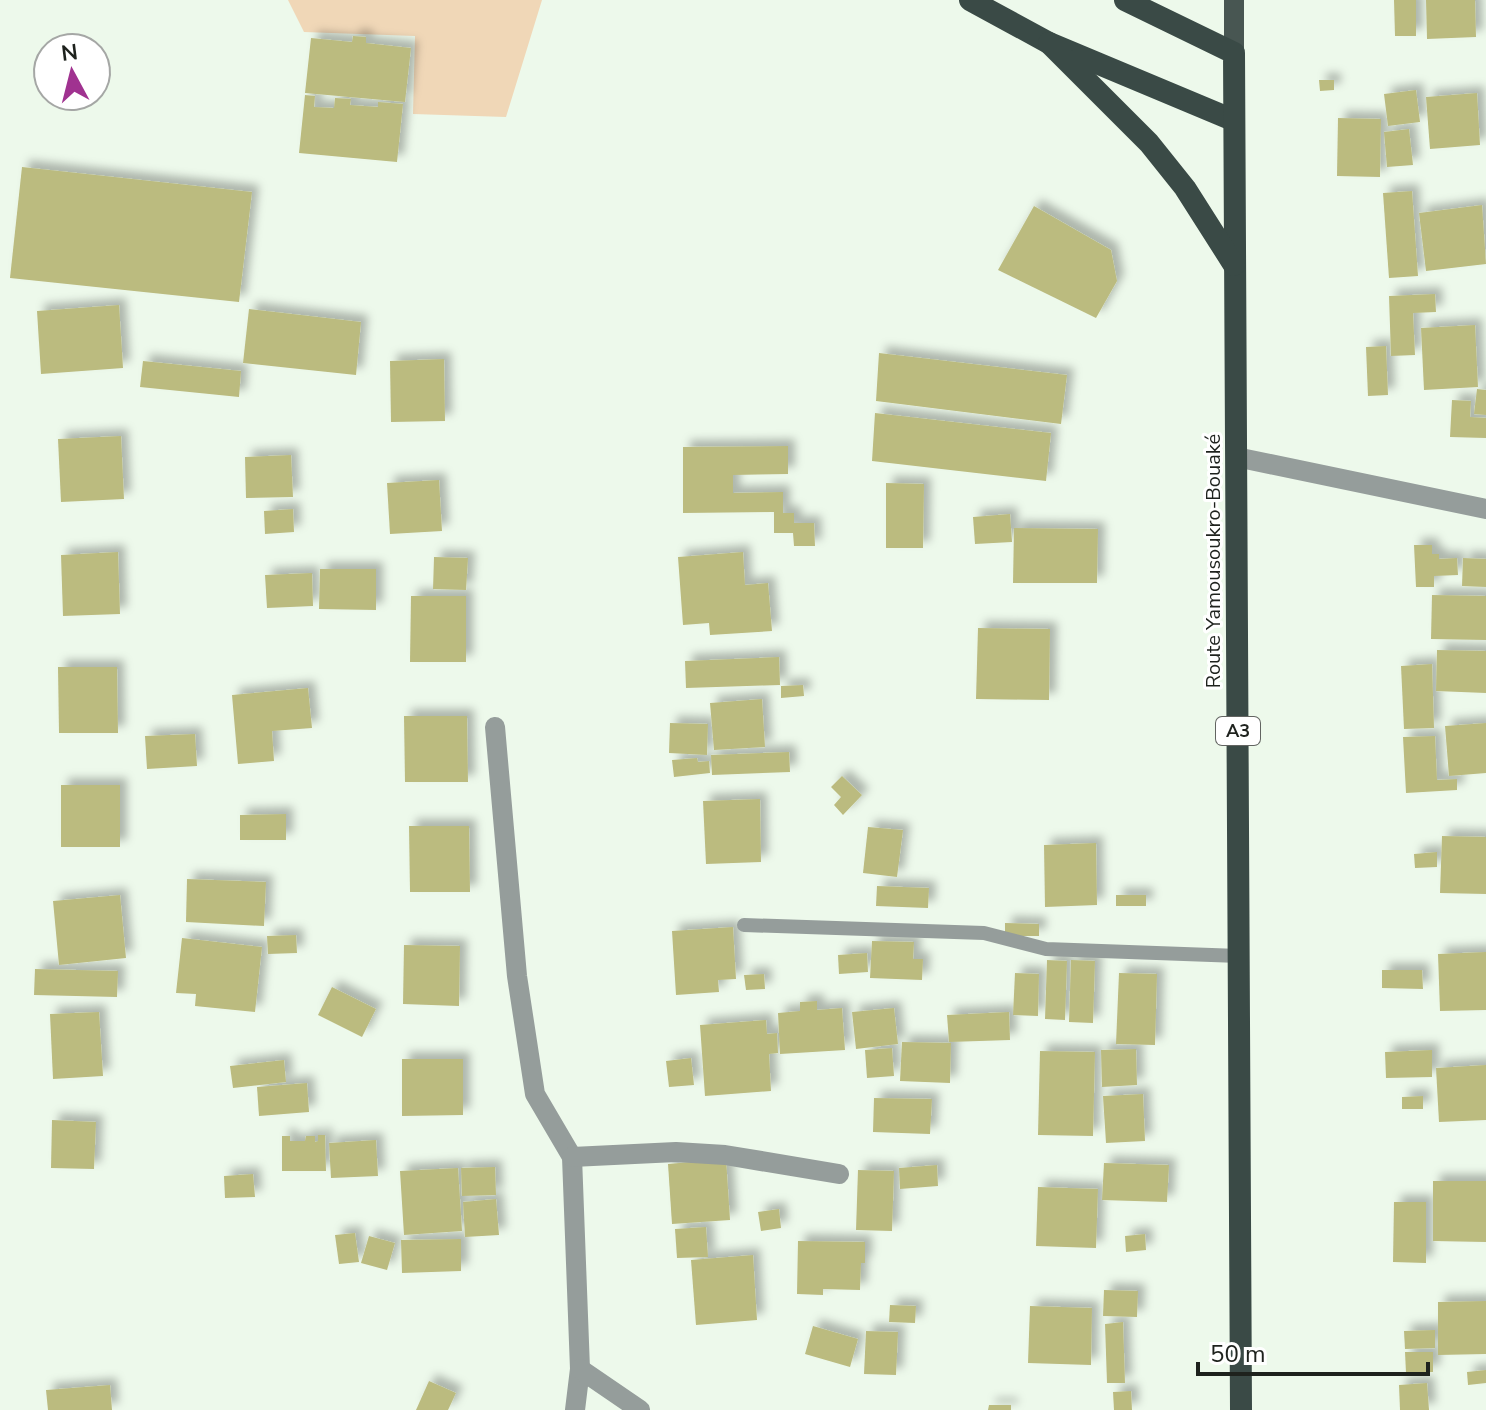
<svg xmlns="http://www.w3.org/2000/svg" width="1486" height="1410" font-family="'Nunito Sans',sans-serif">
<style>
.green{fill:#f0d7b7}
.building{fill:#bbbb7f;filter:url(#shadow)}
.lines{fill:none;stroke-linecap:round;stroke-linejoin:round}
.service{stroke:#959d9b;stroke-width:14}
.minor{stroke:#959d9b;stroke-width:20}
.primary{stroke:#485652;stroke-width:20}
.trunk{stroke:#3a4a46;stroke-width:22}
.labels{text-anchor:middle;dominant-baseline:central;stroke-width:6;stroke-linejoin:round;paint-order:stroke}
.shield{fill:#fff;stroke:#626461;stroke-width:2}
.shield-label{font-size:18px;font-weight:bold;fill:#1e221d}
.street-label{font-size:20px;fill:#1e221d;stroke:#fff}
</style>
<defs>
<filter id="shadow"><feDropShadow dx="7" dy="-7" stdDeviation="4" flood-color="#0004"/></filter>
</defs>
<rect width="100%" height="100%" fill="#edf9eb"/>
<!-- green -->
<path class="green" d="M288,0H542L506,117L413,114L415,36L304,32Z"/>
<!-- building -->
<g class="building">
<path d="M1394,0H1416V36H1395Z"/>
<path d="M1426,0H1475L1476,37L1427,39Z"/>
<path d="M353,36L366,37V43L411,48L405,102L305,93L311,38L352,42Z"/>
<path d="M1319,80H1334V90L1320,91Z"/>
<path d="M1416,90L1420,122L1388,126L1384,94Z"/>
<path d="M1477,93L1480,145L1430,149L1426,97Z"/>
<path d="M305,95L315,96L314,107L334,108L335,98L351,99L350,105L378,107V102L403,104L397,162L299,153Z"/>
<path d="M1338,118L1381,119L1380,177L1337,176Z"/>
<path d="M1409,129L1413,165L1387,167L1384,132Z"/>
<path d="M22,167L252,192L239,302L10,278Z"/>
<path d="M1412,191L1418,276L1389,278L1383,193Z"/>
<path d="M1482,205L1486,264L1426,271L1419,213Z"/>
<path d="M1034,206L1111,250L1117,281L1096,318L998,270Z"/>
<path d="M1435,294L1436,312L1413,313L1415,355L1391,356L1389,296Z"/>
<path d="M119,305L123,368L41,374L37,311Z"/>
<path d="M249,309L361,322L356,375L243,363Z"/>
<path d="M1475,325L1478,387L1424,390L1421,328Z"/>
<path d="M1386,346L1388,395L1368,396L1366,347Z"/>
<path d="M879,353L1067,375L1061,424L876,401Z"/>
<path d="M444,359L445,421L391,422L390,361Z"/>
<path d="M143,361L241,371L239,397L140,387Z"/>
<path d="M1477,389L1486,390V415L1474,414Z"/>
<path d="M1452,400L1471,401L1470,417L1486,418V438L1450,437Z"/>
<path d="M875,413L1051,433L1046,481L872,461Z"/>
<path d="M121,436L124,499L61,502L58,439Z"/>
<path d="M788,446V474L733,475V493L783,492V513H794V523H814L815,546H794L793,533H774V512L683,513V447Z"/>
<path d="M291,455L293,497L246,498L245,457Z"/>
<path d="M439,480L442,531L390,534L387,483Z"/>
<path d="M886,483L924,484L923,548H886Z"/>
<path d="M293,509L294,532L265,534L264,511Z"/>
<path d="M1010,514L1012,542L975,544L973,517Z"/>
<path d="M1014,528L1098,529L1097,583H1013Z"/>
<path d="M1414,545H1432V554H1439V559L1457,558L1458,575L1434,576V587H1416Z"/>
<path d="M118,552L120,614L63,616L61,555Z"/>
<path d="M743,552L745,585L768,583L772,631L710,635L709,623L683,625L678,557Z"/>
<path d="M434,557L468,558L466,590L433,589Z"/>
<path d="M1463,558L1486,559V587L1462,586Z"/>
<path d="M320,569H376V610L319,609Z"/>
<path d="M312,573L313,606L267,608L265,575Z"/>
<path d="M1432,595L1486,596V640L1431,639Z"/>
<path d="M411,596H466V662H410Z"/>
<path d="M978,628L1050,629L1049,700L976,699Z"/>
<path d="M1437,650L1486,651V693L1436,691Z"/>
<path d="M779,657L780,685L686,688L685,661Z"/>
<path d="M1432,664L1434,728L1404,729L1401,666Z"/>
<path d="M58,667H117L118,733H59Z"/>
<path d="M803,685L804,696L781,698V686Z"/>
<path d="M308,688L312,728L272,731L274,761L238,764L232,695Z"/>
<path d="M762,699L765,747L714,750L710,703Z"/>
<path d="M404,716H467L468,782H405Z"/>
<path d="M670,723L708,724L707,755L669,753Z"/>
<path d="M1486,723V773L1449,776L1445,726Z"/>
<path d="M195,734L197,766L147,769L145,736Z"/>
<path d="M1435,736L1437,780L1457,779V790L1406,793L1403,737Z"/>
<path d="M789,752L790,772L712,775L711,755Z"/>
<path d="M697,758L698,762L709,761L710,773L674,777L672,760Z"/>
<path d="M842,776L862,795L843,815L834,805L841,797L831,787Z"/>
<rect x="61" y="785" width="59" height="62"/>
<path d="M760,799L761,862L706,864L703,801Z"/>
<path d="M286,814V840H240V815Z"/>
<path d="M409,826H469L470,892H410Z"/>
<path d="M868,827L903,830L897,877L863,873Z"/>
<path d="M1442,836L1486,837V894L1440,893Z"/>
<path d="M1096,843L1097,905L1045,907L1044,845Z"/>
<path d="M1437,852V867L1415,868L1414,854Z"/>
<path d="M187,879L266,882L264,926L186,922Z"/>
<path d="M877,886L929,888L928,908L876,906Z"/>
<path d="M120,895L126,958L59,965L53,901Z"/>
<rect x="1116" y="895" width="30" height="11"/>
<path d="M1005,923L1039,924V936H1005Z"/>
<path d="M733,927L736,979L718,980L719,992L676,995L672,931Z"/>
<path d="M296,935L297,953L268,954L267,936Z"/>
<path d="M182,938L262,947L255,1012L195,1006L196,994L176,993Z"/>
<path d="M872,941L914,942L913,959H923L922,980L870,978Z"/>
<path d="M404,945L460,946L459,1006L403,1004Z"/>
<path d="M1486,952V1010L1440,1011L1438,954Z"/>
<path d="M867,953L868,972L839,974L838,955Z"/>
<path d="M1047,960L1067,961L1065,1020L1045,1019Z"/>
<path d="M1071,960L1095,961L1093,1023L1069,1022Z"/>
<path d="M35,969L118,971L117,997L34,995Z"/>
<path d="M1382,970H1422L1423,989L1382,988Z"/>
<path d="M1015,973L1039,974L1038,1016L1013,1015Z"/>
<path d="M1119,973L1157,974L1155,1045L1116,1044Z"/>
<path d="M764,974L765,989L746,990L744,975Z"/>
<path d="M332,987L376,1009L362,1037L318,1015Z"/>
<path d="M817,1001V1010L842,1008L845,1050L780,1054L778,1013L800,1011V1002Z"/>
<path d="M894,1008L898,1044L856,1049L852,1012Z"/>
<path d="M99,1012L103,1076L53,1079L50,1014Z"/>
<path d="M1009,1012L1010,1040L949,1042L947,1015Z"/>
<path d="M766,1020L767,1034L777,1033L778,1053L769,1054L771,1091L705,1096L700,1025Z"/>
<path d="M902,1042L951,1043L950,1083L900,1081Z"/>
<path d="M892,1048L894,1076L867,1078L865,1050Z"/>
<path d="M1136,1049L1137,1085L1102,1087L1101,1050Z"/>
<path d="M1432,1050V1077L1386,1078L1385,1052Z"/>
<path d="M1040,1051L1095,1052L1093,1136L1038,1135Z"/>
<path d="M691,1058L694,1085L669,1087L666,1061Z"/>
<path d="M402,1059H463V1115L402,1116Z"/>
<path d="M284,1060L286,1082L233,1088L230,1066Z"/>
<path d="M1486,1065V1120L1439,1122L1436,1068Z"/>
<path d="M307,1083L309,1112L259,1116L257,1087Z"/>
<path d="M1143,1094L1145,1141L1106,1143L1103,1096Z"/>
<path d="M1423,1096V1109H1402V1097Z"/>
<path d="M874,1098L932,1099L930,1134L873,1132Z"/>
<path d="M52,1120L96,1122L94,1169L51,1168Z"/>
<path d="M318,1135H325L326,1171H282V1136H290V1141H305L306,1136H315V1142L318,1141Z"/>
<path d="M376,1140L378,1176L331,1178L329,1143Z"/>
<path d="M726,1159L730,1220L672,1224L668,1164Z"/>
<path d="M1104,1163L1169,1165L1167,1202L1102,1200Z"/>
<path d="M937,1165L938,1186L900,1189L899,1168Z"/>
<path d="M495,1167L496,1195L462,1196L461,1168Z"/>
<path d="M458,1168L462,1231L404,1235L400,1171Z"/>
<path d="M858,1170L894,1171L892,1231L856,1230Z"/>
<path d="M253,1174L255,1197L225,1198L224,1176Z"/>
<path d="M1433,1181H1486V1242L1433,1241Z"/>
<path d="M1038,1187L1098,1189L1096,1248L1036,1246Z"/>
<path d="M496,1199L499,1235L465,1237L463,1202Z"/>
<path d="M1394,1202H1426V1263L1393,1262Z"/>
<path d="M779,1209L781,1228L761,1231L758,1212Z"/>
<path d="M706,1227L708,1257L677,1258L675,1229Z"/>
<path d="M355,1233L359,1262L339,1264L335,1235Z"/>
<path d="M1145,1234L1146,1250L1126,1252L1125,1236Z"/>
<path d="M369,1236L395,1243L387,1270L361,1263Z"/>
<path d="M461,1239V1271L402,1273L401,1240Z"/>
<path d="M798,1241L865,1242V1263H861L860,1290L823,1289V1295L797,1294Z"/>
<path d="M753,1255L757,1320L696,1325L691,1260Z"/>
<path d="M1104,1290L1138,1291L1137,1317L1103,1316Z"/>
<path d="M1486,1301V1354L1438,1355V1302Z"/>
<path d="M890,1305L916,1306L915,1323L889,1322Z"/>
<path d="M1030,1306L1092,1308L1091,1365L1028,1363Z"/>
<path d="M1123,1322L1125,1383H1107L1105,1324Z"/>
<path d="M813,1326L858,1339L850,1367L805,1354Z"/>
<path d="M1435,1330V1348L1405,1349L1404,1331Z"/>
<path d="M866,1331L898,1332L896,1375L864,1374Z"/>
<path d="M1405,1352H1433V1372L1406,1373Z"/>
<path d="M1486,1370V1383L1468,1385L1467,1372Z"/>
<path d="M429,1381L456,1393L448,1410H416Z"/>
<path d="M1427,1383L1429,1410H1400L1399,1385Z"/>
<path d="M110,1385L112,1410H48L46,1390Z"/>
<path d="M1131,1391L1132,1410H1114L1113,1392Z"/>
<path d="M989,1405H1011V1410H988Z"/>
</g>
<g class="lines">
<!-- service -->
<path class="service" d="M744,925L984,933L1046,949L1239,956"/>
<!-- minor -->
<g class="minor">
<path d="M1236,457L1486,509"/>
<path d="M495,727L517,976L535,1094L572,1157L580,1369L575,1410"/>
<path d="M572,1157L676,1152L725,1155L839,1174"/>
<path d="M580,1369L640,1410"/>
</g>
<!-- primary -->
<path class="primary" d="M1234,0V53"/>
<!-- trunk -->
<g class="trunk">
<path d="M970,0L1049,43L1233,120"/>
<path d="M1125,0L1234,53L1241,1410"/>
<path d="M1049,43L1149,143L1185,188L1234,265"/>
</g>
</g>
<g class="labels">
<!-- shield labels -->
<rect class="shield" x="1216" y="717" width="44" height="28" rx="6"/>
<g class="shield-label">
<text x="1238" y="731">A3</text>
</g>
<!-- street labels -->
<g class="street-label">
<text transform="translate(1213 561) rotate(-90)">Route Yamousoukro-Bouaké</text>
</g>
</g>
<!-- north arrow -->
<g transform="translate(72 72) rotate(353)"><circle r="38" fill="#ffffff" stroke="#a5a7a5" stroke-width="2"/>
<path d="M0-6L14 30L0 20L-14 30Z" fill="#a03290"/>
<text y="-12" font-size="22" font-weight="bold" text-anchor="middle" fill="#1e221d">N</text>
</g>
<!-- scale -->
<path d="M1198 1362v12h230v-12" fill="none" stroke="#1e221d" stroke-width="4"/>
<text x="1210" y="1362" font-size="24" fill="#1e221d" stroke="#ffffff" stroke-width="6" paint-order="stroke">50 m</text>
</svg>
